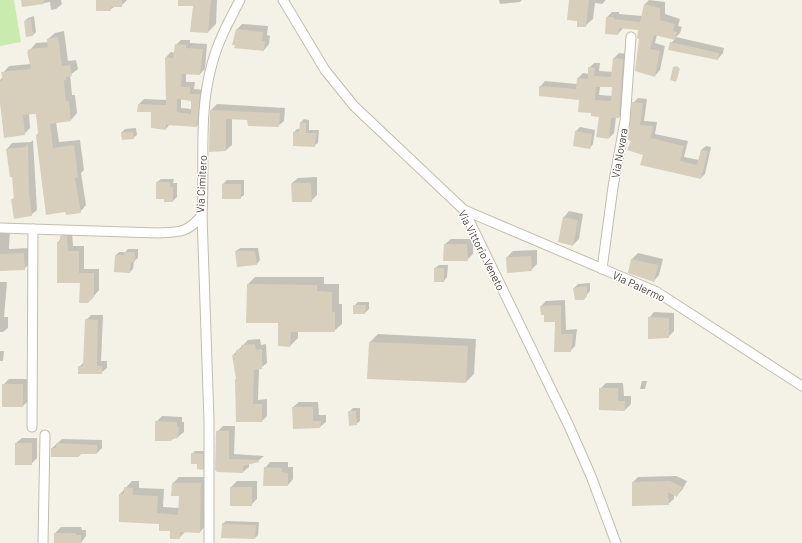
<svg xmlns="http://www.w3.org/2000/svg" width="802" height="543" font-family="Barlow,sans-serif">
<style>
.green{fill:#c9ebae}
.shadow{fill:#0003;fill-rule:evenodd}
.building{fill:#d7cfbc;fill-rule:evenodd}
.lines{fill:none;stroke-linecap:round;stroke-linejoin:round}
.minor-casing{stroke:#c3bdac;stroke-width:11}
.minor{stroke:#fff;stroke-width:9}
.labels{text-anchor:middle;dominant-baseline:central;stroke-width:3;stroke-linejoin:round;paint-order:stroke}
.street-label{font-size:11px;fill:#484235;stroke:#fff}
</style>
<rect width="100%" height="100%" fill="#f4f2e7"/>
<!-- green -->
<path class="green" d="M0,0H14L21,42L0,46Z"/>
<!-- shadow -->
<g class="shadow">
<path d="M22,0H61L62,4L56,9L51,10L50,2L23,6Z"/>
<path d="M97,0H127L121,6H115L110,10Z"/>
<path d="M191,0H217L216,24L208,32L191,31L194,5Z"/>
<path d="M499,0H522L520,2L500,4Z"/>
<path d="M570,0H606L602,4L595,3L593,19L585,26L579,20Z"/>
<path d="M649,0L665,2V14L680,19L678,26L682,27L680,33L676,37L724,48L723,53L718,59L671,43L675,39L657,35L655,43L665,46L660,70L655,76L640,38L639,29L623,28L618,34L606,33L607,17L612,12H619V14L642,16L645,4Z"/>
<path d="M34,16L36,32L33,35L27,36L25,21L28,18Z"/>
<path d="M242,24L268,26L267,35L270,36L269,44L264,50L237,29Z"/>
<path d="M64,31L68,61L76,60L78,69L70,75L72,95H75L77,113L71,120L56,122L59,142L80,140L84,170L81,173L86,205L80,212L39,134L36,113L29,114L30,128L24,134L0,94V80L3,77V73L9,66L31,64L30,50L36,43L49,42L48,39L55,33Z"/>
<path d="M181,40H190V43L207,44L205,69L200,74L186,73V82H195L194,89L204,90L202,121L197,126L170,124L166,129L152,111L139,104L144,99L167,100L166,57L171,52L175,53L176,45ZM181,98L192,100V109L181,108Z"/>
<path d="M619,53L628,54L624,112L619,117H616L614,133L609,138L600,116L592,112L580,99L540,87L545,81L577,84L578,78L583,73L589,74V68L594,63H600L599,71L613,72L614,58ZM600,86H613L612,96L599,95Z"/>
<path d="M638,98L647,99L644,121L657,122L655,134L688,141L684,157L699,160L701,150L706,146L711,147L705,174L701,178L644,155L632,140L633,103Z"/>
<path d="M217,104L285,108L284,121L278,126L247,119L232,118V145L226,150L211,110Z"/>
<path d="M304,119L309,120V130H319L318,143L314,146L294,132L297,129H300L301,122Z"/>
<path d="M580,127L595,130L593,144L590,148L574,145L576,131Z"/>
<path d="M136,128L137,135L133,138L122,132L125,129Z"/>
<path d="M33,140L37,210L31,215L13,199L14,197L13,176H10L7,149L12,143L31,142Z"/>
<path d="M317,177V195L311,201L292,183L298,178Z"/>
<path d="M161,179H174L173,183H177V197L173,201L157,182Z"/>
<path d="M227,180H244V195L240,198L223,184Z"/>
<path d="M569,211L583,214L579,239L573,245L559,241L564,217Z"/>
<path d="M0,229H10L9,249L29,248V264L24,269L0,270Z"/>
<path d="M66,231H72L73,246H84V269H99V290L93,297L81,282L58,242Z"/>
<path d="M451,239H473V254L467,260L445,244Z"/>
<path d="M240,248H258L260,260L257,264L236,251Z"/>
<path d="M128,249H138V258L134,261L133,269L130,272L116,255L119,252H125Z"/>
<path d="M537,250V264L531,270L508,272L507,257L513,251Z"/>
<path d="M638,253L663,259L659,275L654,281L629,272L632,259Z"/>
<path d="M439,265H448L447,277L444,281L435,268Z"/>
<path d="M255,277H324V284H339V304H342V324L334,331H298V338L290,346L279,322L248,284Z"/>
<path d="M0,282H7L4,317H8V328L3,332H0Z"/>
<path d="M590,283V291L583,299L574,288L578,284Z"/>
<path d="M565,300L566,330L577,329L575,346L570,351H555L556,321L545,314L541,306L546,301Z"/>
<path d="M358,302H369V309L365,313L354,306Z"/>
<path d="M654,312L674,313V331L668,337L649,318Z"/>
<path d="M91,315H103L101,361H107V368L101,373L79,367L84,362L86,320Z"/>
<path d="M378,334L476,339L474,374L466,382L370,342Z"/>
<path d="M260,339L261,345L266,344L267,363L259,369L258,400L267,399V416L262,421L237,378L233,355L248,340Z"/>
<path d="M0,351H4L3,361H0Z"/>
<path d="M9,379H29V400L23,406L3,385Z"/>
<path d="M642,381H647L645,389H640Z"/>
<path d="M606,383H623L624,396H631V404L625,410L600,389Z"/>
<path d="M299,402H318L319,415H326V422L320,427L293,407Z"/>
<path d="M353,408H360V421L356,424L349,412Z"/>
<path d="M162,416L182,417V422H184V432L178,437L156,422Z"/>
<path d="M223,426H235L234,454L264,456L258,461L249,463V467L243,472L217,471V432Z"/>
<path d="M22,438H37V458L31,464L16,443Z"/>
<path d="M62,439L102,440V448L97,453H82L79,456L52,448Z"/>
<path d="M195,451H206V466L203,469L192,454Z"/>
<path d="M270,462H288V467H293V479L288,485L265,468Z"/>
<path d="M676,476L687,481L682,490L677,495L674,494V499L668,504L633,482L638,477Z"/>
<path d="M179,477H207L206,525L200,532L186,531L179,538L171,530L120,494L132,481H139V488L164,489L163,507L180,508V495L172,484Z"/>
<path d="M237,481H257V499L251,505L231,487Z"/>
<path d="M226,521L259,522L258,535L255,538L222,524Z"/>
<path d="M61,527H81L82,530H86V536L81,543H55V533Z"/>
</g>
<!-- building -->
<g class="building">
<path d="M21,0H44V4L22,7Z"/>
<path d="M96,0H122V7H111V11H96Z"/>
<path d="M178,0H211L208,33L190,32L193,6H178Z"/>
<path d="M569,0H589L586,27H577V21L567,20Z"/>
<path d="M644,4L660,8V20L675,24L673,31L677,32L675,40L654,35L650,49L660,51L655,77L635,71L639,39L637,38L638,30L619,28L618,35L605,34L606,17H614V19L640,22Z"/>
<path d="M31,19L33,36L26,37L24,21Z"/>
<path d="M236,29L263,32L262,41H265L264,51L234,48L235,45H232Z"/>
<path d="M58,37L62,66L70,65L72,76L66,77V80H64L66,101H69L71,121L50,124L53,148L74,145L78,177L75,178L81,213L66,215L65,212L46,215L36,136L38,133L36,114L23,115L25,135L4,138L0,103V81L3,80L1,72L31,69L27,52L29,49L48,47L47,39Z"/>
<path d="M670,42L719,53L718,60L668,50Z"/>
<path d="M175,44L186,45V48L203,49L200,75L182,74L181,87H190V94H200L197,127L166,125V130L151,128V112H137L138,104L166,105L165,57L173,58ZM177,99L191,101V114L177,112Z"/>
<path d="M613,58L623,59L619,118H611L609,139L596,137L599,117L591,116V113L578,112L579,100L539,96V86L576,89L577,78L588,79V67L595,68L594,76L611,77ZM596,87H612L611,101L595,100Z"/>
<path d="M677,66L680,69L676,82L670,80L673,67Z"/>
<path d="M632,102L643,103L640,125L653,126L651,138L684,146L680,161L697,165L701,150L708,151L701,179L640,165L643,155L627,150L631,141L628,140Z"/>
<path d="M210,110L280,113L279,127L248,126L247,120L226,119V151L209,152Z"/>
<path d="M300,122L306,123V133H316L315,147L293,146V132H299Z"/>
<path d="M575,131L592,134L590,149L573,146Z"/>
<path d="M121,132H133L134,139L122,140Z"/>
<path d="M28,144L29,192L32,216L14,219L11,199H14L12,177H10L6,149L25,147Z"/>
<path d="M156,182H170V187H173V202H164V199H156Z"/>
<path d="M291,183H311L312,202H292Z"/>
<rect x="222" y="184" width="19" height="15"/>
<path d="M563,217L578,220L573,246L558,242Z"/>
<path d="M60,236H67L68,251H79V273H94V297L88,303H79L80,283H57V242L60,241Z"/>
<path d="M444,244H467L468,261H443Z"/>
<path d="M235,251H255L257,265L237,267Z"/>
<path d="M124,252H135V262H131L130,273L114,272L115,255H124Z"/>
<path d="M24,253L25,270L0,271V254Z"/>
<path d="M531,256L532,271L507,273L506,257Z"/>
<path d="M631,259L658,265L654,282L628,273Z"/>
<rect x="434" y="268" width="10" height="14"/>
<path d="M247,284L317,285V291L332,292V312H335V332H291L290,347L278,346V323H246Z"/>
<path d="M587,286V296L584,300H575L573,288Z"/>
<path d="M353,305H366L365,314H353Z"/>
<path d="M561,305V334H573L571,352H554L555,322H544V315H541L540,306Z"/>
<path d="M648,317L669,318V338L648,339Z"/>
<path d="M85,319L98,320L97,366H102V374H78V366H83Z"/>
<path d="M369,342L468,346L466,383L367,379Z"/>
<path d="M255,344L256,350L262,349V369L254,370L253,404H262V422H236L235,379H236L232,355H236V350L242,349L241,345Z"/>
<rect x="2" y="384" width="21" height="23"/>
<path d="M599,388H618V401H625V411L599,410Z"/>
<path d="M292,407H313V421H321L320,428L293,429Z"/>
<path d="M348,411H356L357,425L349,426Z"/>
<path d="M155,421L177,422V427H179L178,438L173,439L171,441H155Z"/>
<path d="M216,431H229V459L259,460V462L243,466V473L217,472L215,470Z"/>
<rect x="15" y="443" width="17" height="22"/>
<path d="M56,443L97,445V454H79V457H51V448H56Z"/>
<path d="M191,453L203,454V470L197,469V464H191Z"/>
<path d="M264,467L282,468V472L288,473V486H263Z"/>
<path d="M670,481L682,487L677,497L668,492L669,505L632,506V482Z"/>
<path d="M172,483H201L200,533L180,532V539H170V531H159V524L119,522V494H124V487L133,488V495L158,496L157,513L178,515L179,496H171Z"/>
<rect x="230" y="487" width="22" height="19"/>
<path d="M222,524L256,525L255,539L221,538Z"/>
<path d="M54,533H76V535H81V543H54Z"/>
</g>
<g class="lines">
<defs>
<g id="minor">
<path d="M283,0L325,70L354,106L464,210L569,426L591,476L616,543"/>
<path d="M464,210L657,292L802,386"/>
<path d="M202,215L209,421V543"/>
<path d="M0,228L158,233C179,232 188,233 202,215C205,165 198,113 212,64C218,41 229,21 240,0"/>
<path d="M602,269L613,187L625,121L631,37"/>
<path d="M32,427L33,229"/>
<path d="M43,543L45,435"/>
</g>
</defs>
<!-- minor casing -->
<use href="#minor" class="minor-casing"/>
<!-- minor -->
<use href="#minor" class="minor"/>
</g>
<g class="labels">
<!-- street labels -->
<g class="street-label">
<text transform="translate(619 153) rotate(-80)">Via Novara</text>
<text transform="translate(201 184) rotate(-87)">Via Cimitero</text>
<text transform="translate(482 250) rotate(63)">Via Vittorio Veneto</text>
<text transform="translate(639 286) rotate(25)">Via Palermo</text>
</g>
</g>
</svg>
